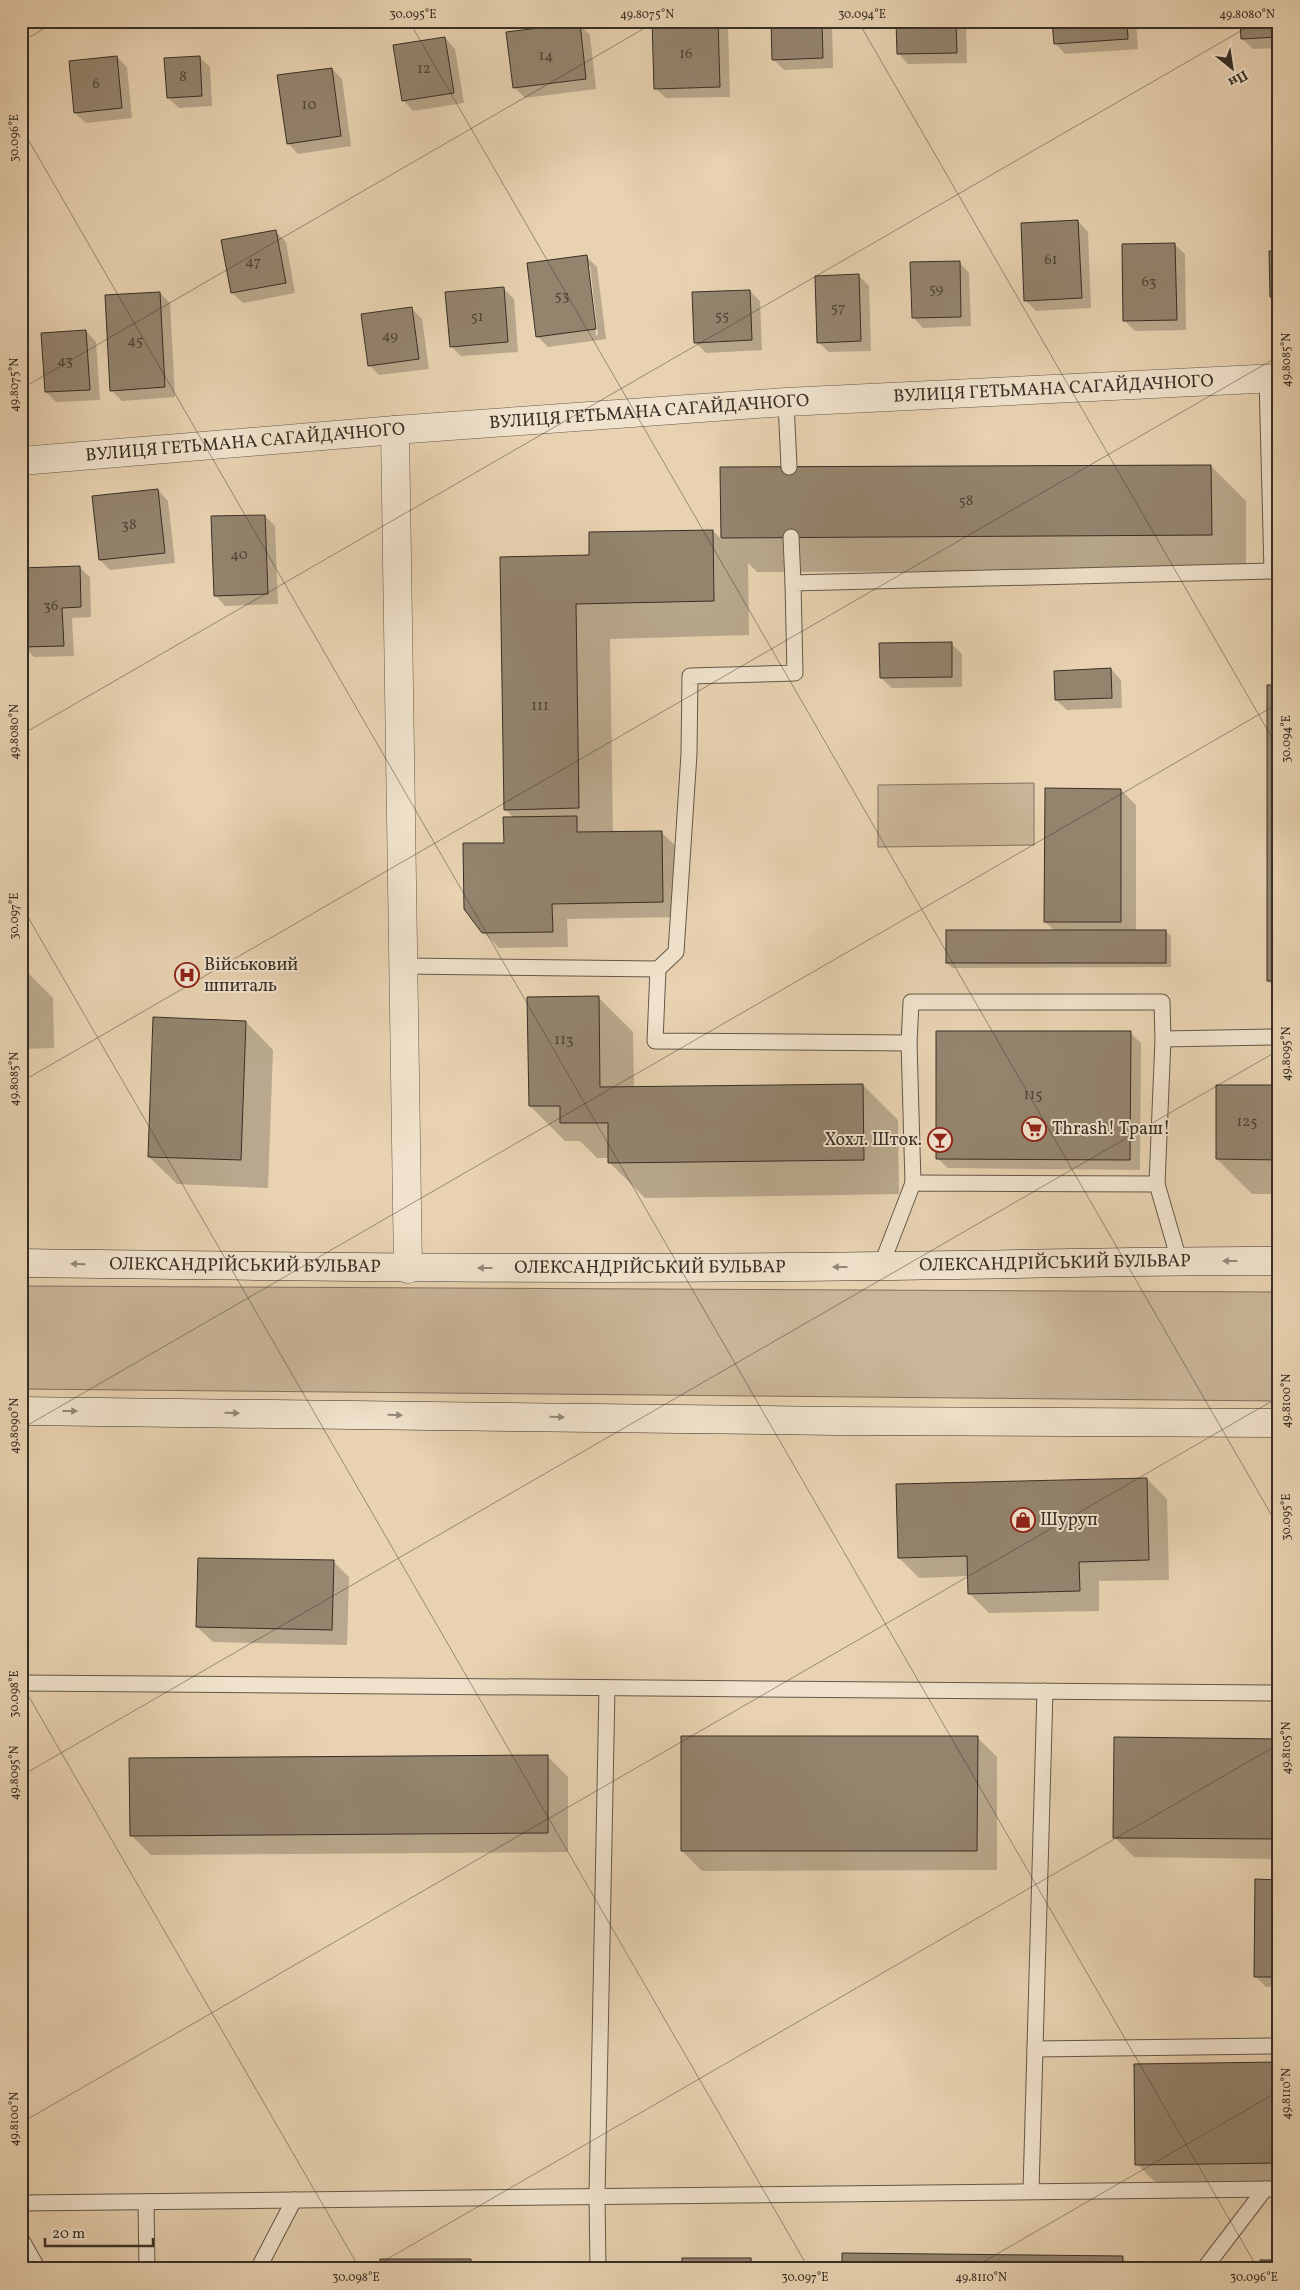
<svg xmlns="http://www.w3.org/2000/svg" width="1300" height="2290" font-family="Vollkorn,serif">
<style>
.green{fill:#cab699;stroke:#817260}
.shadow{fill:#0003;fill-rule:evenodd}
.building{fill:#94846e;stroke:#382f26}
.lines{fill:none;stroke-linecap:round;stroke-linejoin:round}
.lane-casing{stroke:#645849;stroke-width:17}
.street-casing{stroke:#645849;stroke-width:29}
.secondary-casing{stroke:#382f26;stroke-width:29}
.lane{stroke:#f0e2cc;stroke-width:15}
.street{stroke:#f0e2cc;stroke-width:28}
.secondary{stroke:#f0e2cc;stroke-width:28}
.oneway{fill:#948879}
.ticks{fill:none;stroke:#382f26;stroke-width:1;stroke-opacity:0.45}
.labels{text-anchor:middle;dominant-baseline:central;stroke-width:4;stroke-linejoin:round;paint-order:stroke}
.number-label{font-size:15px;fill:#4f4438}
.street-label{font-size:18px;fill:#382f26;stroke:#f0e2cc}
.poi-label{font-size:18px;fill:#382f26;stroke:#f0e2cc;text-anchor:start}
.neatline{fill:none;stroke:#382f26;stroke-width:2}
.ticks-label{font-size:12px;text-anchor:middle;fill:#382f26}
</style>
<rect width="100%" height="100%" fill="#e8d2b1"/>
<filter id="stains"><feTurbulence type="fractalNoise" baseFrequency=".004" numOctaves="4"/><feColorMatrix values="0 0 0 0 .2 0 0 0 0 .09 0 0 0 0 .02 0 0 0 .5 -.17"/></filter>
<radialGradient id="worn" r=".72"><stop offset=".6" stop-color="#630" stop-opacity="0"/><stop offset="1" stop-color="#630" stop-opacity=".3"/></radialGradient>
<!-- green -->
<g class="green">
<path d="M1034,783V845L878,847V785Z"/>
<path d="M21,1286L1279,1292V1401L21,1389Z"/>
</g>
<!-- shadow -->
<g class="shadow">
<path d="M654,21H721L728,28L730,97L666,98L655,88Z"/>
<path d="M772,21H832L833,68L784,70L773,59Z"/>
<path d="M897,21H966L967,63L908,64L898,53Z"/>
<path d="M1053,21H1136L1138,49L1065,54L1055,43Z"/>
<path d="M1279,21V48L1253,49L1242,39Z"/>
<path d="M579,24L590,35L596,89L525,98L514,87Z"/>
<path d="M445,38L455,49L464,103L413,111L403,100Z"/>
<path d="M117,57L127,67L132,118L86,123L75,113Z"/>
<path d="M199,57L210,67L212,106L179,108L168,98Z"/>
<path d="M332,69L342,79L351,146L298,154L288,143Z"/>
<path d="M1078,221L1088,232L1091,308L1036,311L1025,300Z"/>
<path d="M276,232L286,242L295,293L243,303L232,293Z"/>
<path d="M1174,244L1185,254L1186,330L1135,331L1124,320Z"/>
<path d="M1279,252V305L1271,297Z"/>
<path d="M587,257L597,267L606,339L548,347L537,336ZM587,266H590L598,335L596,336Z"/>
<path d="M959,262L969,273L971,326L923,328L913,317Z"/>
<path d="M858,275L869,286L871,351L829,352L818,342Z"/>
<path d="M504,289L514,299L518,352L461,356L451,346Z"/>
<path d="M750,291L760,301L762,350L706,353L695,342Z"/>
<path d="M160,293L170,303L175,397L122,401L111,390Z"/>
<path d="M412,309L422,319L429,369L379,375L369,365Z"/>
<path d="M86,331L96,342L100,400L56,402L46,392Z"/>
<path d="M1211,466L1246,501V570L757,572L748,563L749,635L610,639L613,833L661,832L677,847L678,917L567,919L568,947L499,948L483,932L505,844L514,818L506,810L591,556L713,531L722,540V468Z"/>
<path d="M158,490L168,501L175,563L110,570L100,560Z"/>
<path d="M265,516L275,526L278,604L225,606L215,595Z"/>
<path d="M79,567L90,577L91,617L72,618L74,656L34,657L24,647Z"/>
<path d="M951,644L962,654V687L892,688L881,678Z"/>
<path d="M1111,669L1121,680L1122,708L1067,710L1056,700Z"/>
<path d="M1279,686V991L1268,981Z"/>
<path d="M1121,790L1136,805V931H1166L1171,936V967L952,968L947,963L1055,931L1045,922Z"/>
<path d="M21,970H25L53,998L54,1048L21,1049Z"/>
<path d="M598,997L633,1032L634,1088L863,1085L898,1120L899,1194L645,1198L610,1163V1158H597L580,1141H565L530,1106Z"/>
<path d="M246,1022L273,1050L268,1188L177,1184L149,1157Z"/>
<path d="M1130,1033L1141,1043L1140,1170L948,1168L937,1158Z"/>
<path d="M1279,1086V1194H1252L1217,1159Z"/>
<path d="M1147,1479L1167,1499L1169,1580L1099,1581V1611L989,1613L969,1593V1576L919,1578L899,1558Z"/>
<path d="M333,1561L349,1577L347,1645L213,1642L197,1627Z"/>
<path d="M977,1737L997,1757V1870L702,1871L682,1851Z"/>
<path d="M1279,1740V1859L1134,1857L1114,1837Z"/>
<path d="M547,1756L568,1777V1852L151,1855L131,1835Z"/>
<path d="M1279,1881V1987H1266L1255,1976Z"/>
<path d="M1279,2063V2183L1157,2184L1137,2164Z"/>
<path d="M1122,2257L1134,2269H843Z"/>
<path d="M751,2259L760,2269H683Z"/>
<path d="M470,2260L479,2269H382Z"/>
</g>
<!-- building -->
<g class="building">
<path d="M652,21H718L720,87L654,89Z"/>
<path d="M771,21H822L823,58L772,60Z"/>
<path d="M896,21H956L957,53L897,54Z"/>
<path d="M1052,21H1127L1128,39L1054,44Z"/>
<path d="M1240,21H1279V37L1241,39Z"/>
<path d="M580,23L586,79L513,88L506,32Z"/>
<path d="M445,37L454,93L402,101L393,45Z"/>
<path d="M117,56L122,108L74,113L69,61Z"/>
<path d="M200,56L202,96L167,98L164,58Z"/>
<path d="M332,68L341,136L287,144L277,75Z"/>
<path d="M1078,220L1082,298L1024,301L1021,223Z"/>
<path d="M276,230L286,283L231,293L221,240Z"/>
<path d="M1175,243L1177,320L1123,321L1122,244Z"/>
<path d="M1269,251H1279V297H1270Z"/>
<path d="M587,255L596,329L536,337L527,263Z"/>
<path d="M960,261L961,317L912,318L910,262Z"/>
<path d="M859,274L861,341L817,343L815,276Z"/>
<path d="M504,287L508,342L450,347L445,292Z"/>
<path d="M750,290L752,340L694,343L692,292Z"/>
<path d="M160,292L165,387L110,391L105,295Z"/>
<path d="M412,307L419,359L368,366L361,314Z"/>
<path d="M86,330L90,390L45,392L41,333Z"/>
<path d="M1211,465L1212,535L721,538L720,467Z"/>
<path d="M158,489L165,553L99,560L92,496Z"/>
<path d="M265,515L268,594L214,596L211,516Z"/>
<path d="M713,530L714,601L576,604L579,808L504,810L500,557L589,555V532Z"/>
<path d="M80,566L81,607L62,608L64,646L22,647L21,568Z"/>
<path d="M952,642V677L880,678L879,643Z"/>
<path d="M1111,668L1112,698L1055,700L1054,671Z"/>
<rect x="1267" y="685" width="12" height="296"/>
<path d="M1045,788L1121,789V922H1044Z"/>
<path d="M577,816V832L662,831L663,902L552,904L553,932L482,933L464,909L463,843H504L503,817Z"/>
<rect x="946" y="930" width="220" height="33"/>
<path d="M21,969H26L27,1021H21Z"/>
<path d="M599,996L600,1087L863,1084L864,1160L608,1163V1123H560V1106H529L527,997Z"/>
<path d="M153,1017L246,1021L241,1160L148,1157Z"/>
<path d="M936,1031H1131L1130,1160L936,1159Z"/>
<path d="M1216,1085H1279V1160L1216,1159Z"/>
<path d="M1147,1478L1149,1560L1079,1562L1080,1591L968,1594L967,1556L898,1558L896,1484Z"/>
<path d="M198,1558L334,1560L332,1630L196,1627Z"/>
<path d="M681,1736H978L977,1851H681Z"/>
<path d="M1114,1737L1279,1739V1839L1113,1838Z"/>
<path d="M548,1755V1833L130,1836L129,1758Z"/>
<path d="M1255,1879L1279,1880V1977H1254Z"/>
<path d="M1279,2062V2163L1135,2165L1134,2064Z"/>
<path d="M842,2253L1123,2256L1122,2269H842Z"/>
<rect x="682" y="2258" width="69" height="11"/>
<path d="M380,2259H471V2269H381Z"/>
<rect x="1260" y="2260" width="19" height="9"/>
</g>
<g class="lines">
<defs>
<g id="lane">
<path d="M1267,379L1272,571L793,583L795,673L690,676L689,754L676,952L658,969L655,1041L909,1043L911,1002H1162L1163,1039L1279,1037"/>
<path d="M786,402L789,467"/>
<path d="M791,537L793,583"/>
<path d="M403,966L658,969"/>
<path d="M909,1043L913,1183"/>
<path d="M1157,1184L1163,1039"/>
<path d="M881,1266L913,1183L1157,1184L1179,1260"/>
<path d="M21,1683L1279,1693"/>
<path d="M1035,2049L1279,2046"/>
<path d="M1031,2191L1045,1691"/>
<path d="M146,2202L147,2269"/>
<path d="M21,2203L1279,2189"/>
<path d="M21,2239L38,2269"/>
<path d="M258,2269L294,2200"/>
<path d="M598,2269L597,2196L607,1688"/>
<path d="M1204,2269L1265,2189"/>
</g>
<g id="street">
<path d="M395,430L408,1269"/>
<path id="s1" d="M21,461L395,430L786,402L1279,378"/>
</g>
<g id="secondary">
<path id="s2" d="M21,1263C308,1267 594,1270 881,1266C1013,1265 1146,1260 1279,1261"/>
<path d="M21,1411L836,1421L1279,1423"/>
</g>
</defs>
<!-- lane casing -->
<use href="#lane" class="lane-casing"/>
<!-- street casing -->
<use href="#street" class="street-casing"/>
<!-- secondary casing -->
<use href="#secondary" class="secondary-casing"/>
<!-- lane -->
<use href="#lane" class="lane"/>
<!-- street -->
<use href="#street" class="street"/>
<!-- secondary -->
<use href="#secondary" class="secondary"/>
</g>
<!-- one-way arrows -->
<defs><path id="oneway-solid" d="M-6-.8H1V-3.2L6.5 0L1 3.2V.8H-6Z" transform="scale(1.25)"/></defs>
<g class="oneway">
<use href="#oneway-solid" transform="translate(1230 1261) rotate(-180)"/>
<use href="#oneway-solid" transform="translate(78 1264) rotate(-179)"/>
<use href="#oneway-solid" transform="translate(840 1267) rotate(180)"/>
<use href="#oneway-solid" transform="translate(485 1268) rotate(180)"/>
<use href="#oneway-solid" transform="translate(70 1411)"/>
<use href="#oneway-solid" transform="translate(232 1413) rotate(1)"/>
<use href="#oneway-solid" transform="translate(395 1415) rotate(1)"/>
<use href="#oneway-solid" transform="translate(557 1417) rotate(1)"/>
</g>
<!-- ticks -->
<path class="ticks" d="M409,21L1279,1528M858,21L1279,750M21,42L57,21M21,127L1258,2269M21,389L657,21M21,735L1258,21M21,905L809,2269M21,1082L1279,356M21,1429L1279,703M21,1683L360,2269M21,1776L1279,1050M21,2123L1279,1397M370,2269L1279,1744M971,2269L1279,2091"/>
<!-- icons -->
<defs>
<symbol id="hospital-ring" viewBox="-11 -11 22 22"><circle r="9.5" fill="#f0e2cc" stroke="#8f2418" stroke-width="1.5"/><path d="M-5-5h3v3.5h4V-5h3V5h-3V1.5h-4V5h-3Z" fill="#8f2418"/></symbol>
<symbol id="supermarket-ring" viewBox="-11 -11 22 22"><circle r="9.5" fill="#f0e2cc" stroke="#8f2418" stroke-width="1.5"/><path d="M-6-5.5h2.5l.6 2H6L4.5 2H-2.5L-4.4-4H-6ZM-1.5 3.2a1.3 1.3 0 1 0 .1 0ZM3 3.2a1.3 1.3 0 1 0 .1 0Z" fill="#8f2418"/></symbol>
<symbol id="bar-ring" viewBox="-11 -11 22 22"><circle r="9.5" fill="#f0e2cc" stroke="#8f2418" stroke-width="1.5"/><path d="M-6-5H6L.8 .8V4.5H3.5V6h-7V4.5H-.8V.8Z" fill="#8f2418"/></symbol>
<symbol id="shop-ring" viewBox="-11 -11 22 22"><circle r="9.5" fill="#f0e2cc" stroke="#8f2418" stroke-width="1.5"/><path d="M-5-2.5h2.3a2.7 3.5 0 0 1 5.4 0H5L5.5 6h-11ZM-1.5-2.5h3a1.5 2.3 0 0 0-3 0Z" fill="#8f2418"/></symbol>
</defs>
<g fill-rule="evenodd">
<use href="#hospital-ring" x="173" y="961" width="28" height="28"/>
<use href="#supermarket-ring" x="1020" y="1115" width="28" height="28"/>
<use href="#bar-ring" x="926" y="1126" width="28" height="28"/>
<use href="#shop-ring" x="1009" y="1506" width="28" height="28"/>
</g>
<g class="labels">
<!-- number labels -->
<g class="number-label">
<text x="686" y="54">16</text>
<text x="546" y="56">14</text>
<text x="424" y="69">12</text>
<text x="183" y="77">8</text>
<text x="96" y="84">6</text>
<text x="309" y="105">10</text>
<text x="1051" y="260">61</text>
<text x="253" y="262">47</text>
<text x="1149" y="282">63</text>
<text x="936" y="289">59</text>
<text x="562" y="296">53</text>
<text x="838" y="308">57</text>
<text x="722" y="316">55</text>
<text x="477" y="317">51</text>
<text x="390" y="336">49</text>
<text x="135" y="341">45</text>
<text x="65" y="361">43</text>
<text x="966" y="501">58</text>
<text x="129" y="525">38</text>
<text x="239" y="555">40</text>
<text x="51" y="606">36</text>
<text x="540" y="706">111</text>
<text x="564" y="1040">113</text>
<text x="1033" y="1095">115</text>
<text x="1247" y="1122">125</text>
</g>
<!-- street labels -->
<g class="street-label">
<text stroke="none"><textPath href="#s1" startOffset="1035">ВУЛИЦЯ ГЕТЬМАНА САГАЙДАЧНОГО</textPath></text>
<text stroke="none"><textPath href="#s1" startOffset="630">ВУЛИЦЯ ГЕТЬМАНА САГАЙДАЧНОГО</textPath></text>
<text stroke="none"><textPath href="#s1" startOffset="225">ВУЛИЦЯ ГЕТЬМАНА САГАЙДАЧНОГО</textPath></text>
<text stroke="none"><textPath href="#s2" startOffset="1034">ОЛЕКСАНДРІЙСЬКИЙ БУЛЬВАР</textPath></text>
<text stroke="none"><textPath href="#s2" startOffset="224">ОЛЕКСАНДРІЙСЬКИЙ БУЛЬВАР</textPath></text>
<text stroke="none"><textPath href="#s2" startOffset="629">ОЛЕКСАНДРІЙСЬКИЙ БУЛЬВАР</textPath></text>
</g>
<!-- poi labels -->
<g class="poi-label">
<text x="204" y="965">Військовий<tspan x="204" dy="21">шпиталь</tspan></text>
<text x="1052" y="1129">Thrash! Траш!</text>
<text x="922" y="1140" text-anchor="end">Хохл. Шток.</text>
<text x="1040" y="1520">Шуруп</text>
</g>
</g>
<!-- margin -->
<rect width="1300" height="2290" fill="none" stroke="#e8d2b1" stroke-width="55"/>
<!-- north arrow -->
<g transform="translate(1232 68) rotate(150)" stroke="#f0e2cc" stroke-width="4" paint-order="stroke">
<path d="M0-4L9 19L0 12L-9 19Z" fill="#382f26"/>
<text y="-8" font-size="14" font-weight="bold" text-anchor="middle" fill="#382f26">Пн</text>
</g>
<!-- scale -->
<path d="M45 2238v8h108v-8" fill="none" stroke="#382f26" stroke-width="2.5"/>
<text x="52" y="2238" font-size="15" fill="#382f26" stroke="#f0e2cc" stroke-width="4" paint-order="stroke">20 m</text>
<rect x="28" y="28" width="1244" height="2234" class="neatline"/>
<g class="ticks-label">
<text x="413" y="18">30.095°E</text>
<text x="647" y="18">49.8075°N</text>
<text x="862" y="18">30.094°E</text>
<text x="1247" y="18">49.8080°N</text>
<text transform="translate(14 138) rotate(-90)" y="4">30.096°E</text>
<text transform="translate(1286 360) rotate(-90)" y="4">49.8085°N</text>
<text transform="translate(14 385) rotate(-90)" y="4">49.8075°N</text>
<text transform="translate(14 732) rotate(-90)" y="4">49.8080°N</text>
<text transform="translate(1286 739) rotate(-90)" y="4">30.094°E</text>
<text transform="translate(14 916) rotate(-90)" y="4">30.097°E</text>
<text transform="translate(1286 1054) rotate(-90)" y="4">49.8095°N</text>
<text transform="translate(14 1079) rotate(-90)" y="4">49.8085°N</text>
<text transform="translate(1286 1401) rotate(-90)" y="4">49.8100°N</text>
<text transform="translate(14 1426) rotate(-90)" y="4">49.8090°N</text>
<text transform="translate(1286 1517) rotate(-90)" y="4">30.095°E</text>
<text transform="translate(14 1694) rotate(-90)" y="4">30.098°E</text>
<text transform="translate(1286 1748) rotate(-90)" y="4">49.8105°N</text>
<text transform="translate(14 1773) rotate(-90)" y="4">49.8095°N</text>
<text transform="translate(1286 2094) rotate(-90)" y="4">49.8110°N</text>
<text transform="translate(14 2119) rotate(-90)" y="4">49.8100°N</text>
<text x="356" y="2281">30.098°E</text>
<text x="805" y="2281">30.097°E</text>
<text x="981" y="2281">49.8110°N</text>
<text x="1254" y="2281">30.096°E</text>
</g>
<rect width="100%" height="100%" filter="url(#stains)"/>
<rect width="100%" height="100%" fill="url(#worn)"/>
</svg>
